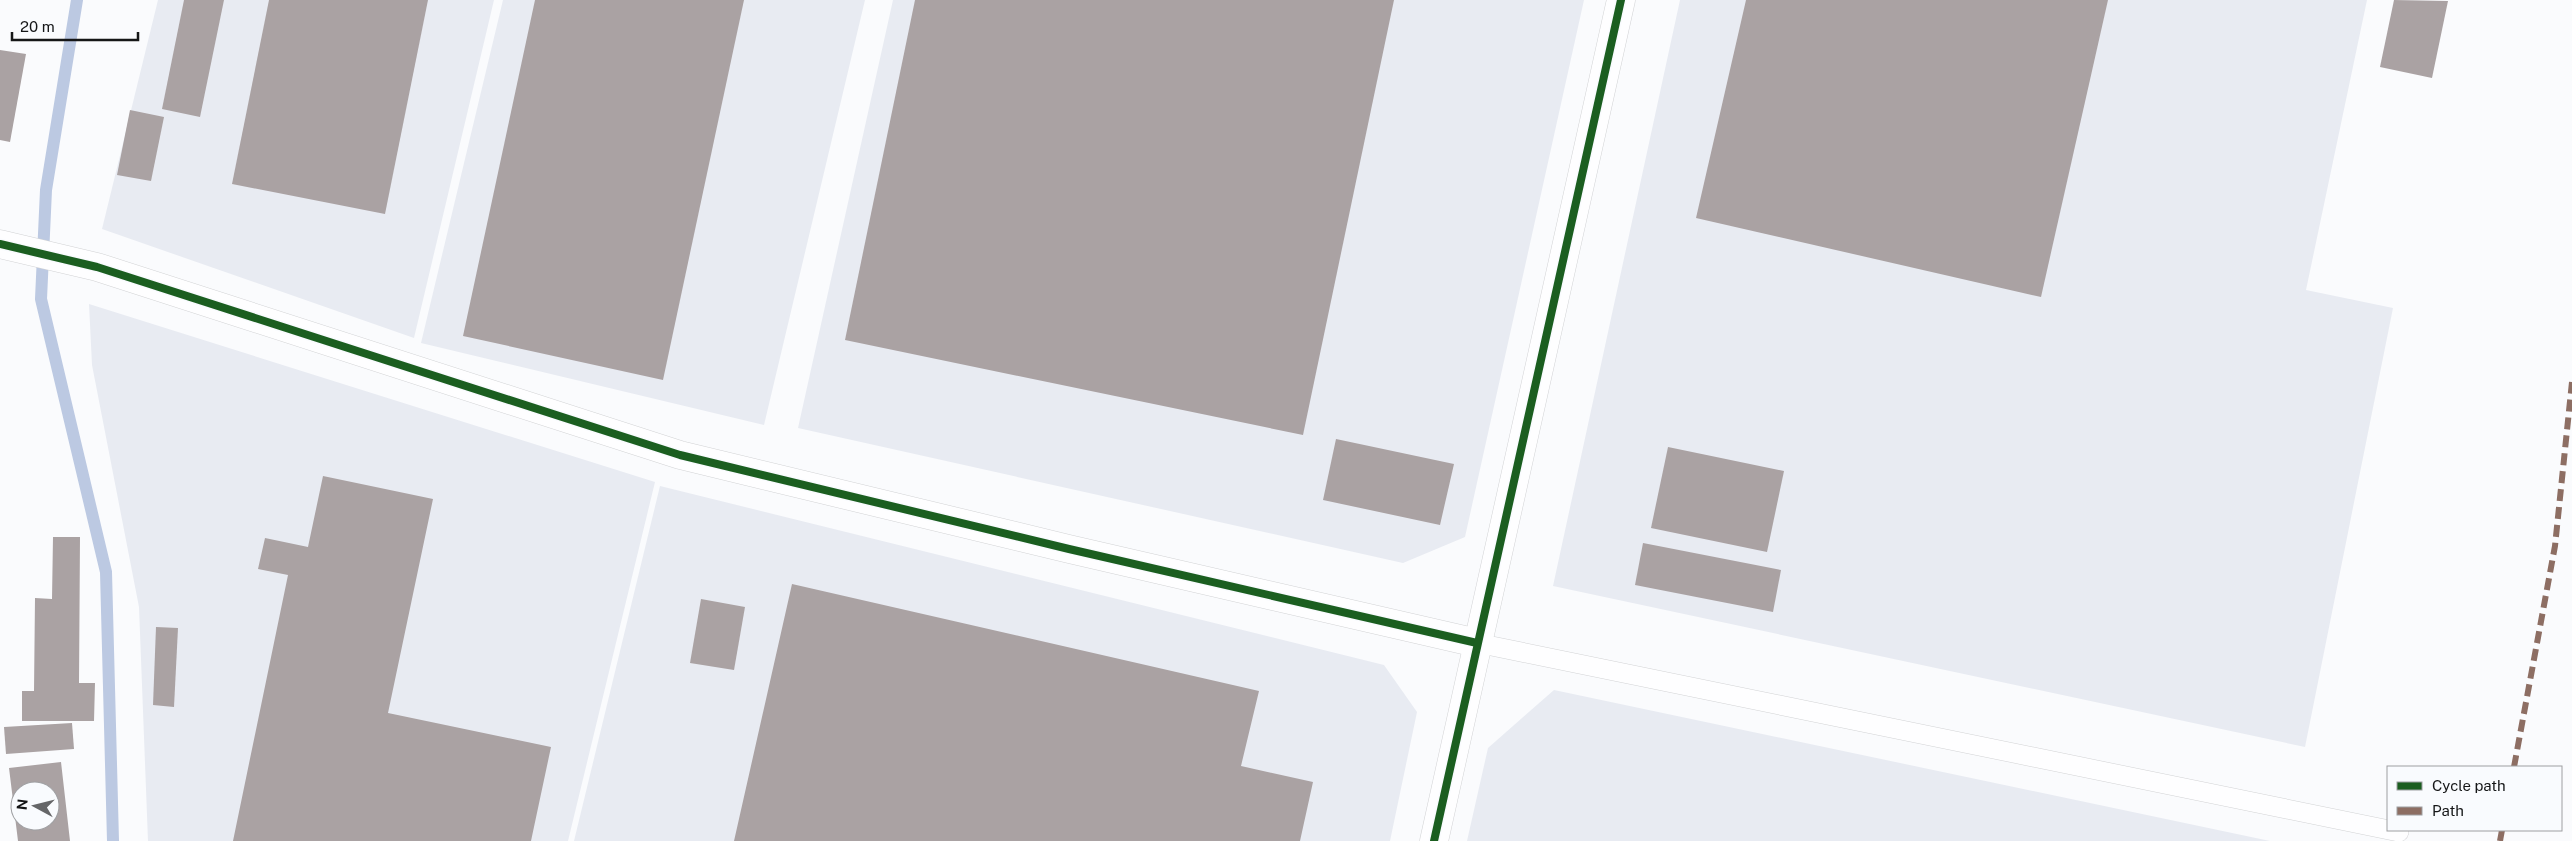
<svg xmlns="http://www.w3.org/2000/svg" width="2572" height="841" font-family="'Public Sans',sans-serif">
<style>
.built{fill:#e8ebf2}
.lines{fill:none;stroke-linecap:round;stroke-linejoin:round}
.stream{stroke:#bcc9e2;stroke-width:12}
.building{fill:#aaa2a3;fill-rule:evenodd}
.service-casing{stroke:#d2d3d5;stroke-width:20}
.minor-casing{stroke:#d2d3d5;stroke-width:29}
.service{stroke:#fefeff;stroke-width:19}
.minor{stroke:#fefeff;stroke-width:28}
.quiet{stroke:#8d6e63;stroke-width:6;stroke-dasharray:12 6;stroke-linecap:butt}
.cycleway-casing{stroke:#f9fbfe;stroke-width:11}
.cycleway{stroke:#1b5e20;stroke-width:8}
</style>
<rect width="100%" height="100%" fill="#fafbfd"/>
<!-- built -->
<g class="built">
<path d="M158,0H494L414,338L102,229Z"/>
<path d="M503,0H865L764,425L421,343Z"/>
<path d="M893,0H1584L1465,537L1403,563L798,428Z"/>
<path d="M1680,0H2367L2306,290L2393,308L2305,747L1553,586Z"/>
<path d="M89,304L655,482L568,841H148L139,607L92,365Z"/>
<path d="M660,486L1384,665L1417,712L1390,841H574Z"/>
<path d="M1554,690L2270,841H1467L1488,748Z"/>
</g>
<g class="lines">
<!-- stream -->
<path class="stream" d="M77,0L46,190L41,299L106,572L113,841"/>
</g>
<!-- building -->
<g class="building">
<path d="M184,0H224L200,117L162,109Z"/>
<path d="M269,0H428L385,214L232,184Z"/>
<path d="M535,0H744L663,380L463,336Z"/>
<path d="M915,0H1394L1303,435L845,340Z"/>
<path d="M1746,0H2108L2041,297L1696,218Z"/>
<path d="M2394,0L2448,1L2432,78L2380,67Z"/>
<path d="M0,50L26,54L10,142L0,140Z"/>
<path d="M130,110L164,117L151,181L117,175Z"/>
<path d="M1336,439L1454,464L1440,525L1323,500Z"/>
<path d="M1668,447L1784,471L1767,552L1651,528Z"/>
<path d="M323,476L433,499L388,713L551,747L531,841H233L288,575L258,569L265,538L308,547Z"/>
<path d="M53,537H80L79,683H95L94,721H22V691H34L35,598L52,599Z"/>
<path d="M1643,543L1781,570L1773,612L1635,585Z"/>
<path d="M792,584L1259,691L1241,766L1313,782L1300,841H734Z"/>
<path d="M701,599L745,607L734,670L690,663Z"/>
<path d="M156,627L178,628L174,707L153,705Z"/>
<path d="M72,723L74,749L6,754L4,727Z"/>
<path d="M61,762L70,841H18L9,768ZM20,791H50V821H20Z"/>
</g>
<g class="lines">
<defs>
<path id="service" d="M1477,643L2399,832"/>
<g id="minor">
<path d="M0,244L97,267L680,455L1069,549L1477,643"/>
<path d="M1434,841L1621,0"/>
</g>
</defs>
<!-- service casing -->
<use href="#service" class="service-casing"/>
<!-- minor casing -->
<use href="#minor" class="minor-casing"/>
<!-- service -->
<use href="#service" class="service"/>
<!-- minor -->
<use href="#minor" class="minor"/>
<!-- quiet -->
<g class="quiet">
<path d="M2514,767L2555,546L2572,382"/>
<path d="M2500,841L2502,830"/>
</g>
<defs>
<g id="cycleway">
<path d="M0,244L97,267L680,455L1069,549L1477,643"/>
<path d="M1434,841L1621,0"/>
</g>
</defs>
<!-- cycleway casing -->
<use href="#cycleway" class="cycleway-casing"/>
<!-- cycleway -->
<use href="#cycleway" class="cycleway"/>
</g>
<!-- legend -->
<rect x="2387" y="766" width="175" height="65" fill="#f9fbfe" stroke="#9e9fa2"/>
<rect x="2397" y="782" width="25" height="8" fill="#1b5e20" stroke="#9e9fa2"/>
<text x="2432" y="791" font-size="15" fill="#151617">Cycle path</text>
<rect x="2397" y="807" width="25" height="8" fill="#8d6e63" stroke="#9e9fa2"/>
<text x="2432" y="816" font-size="15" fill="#151617">Path</text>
<!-- north arrow -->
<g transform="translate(35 806) rotate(277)"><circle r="24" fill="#f9fbfe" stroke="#9e9fa2"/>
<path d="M0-4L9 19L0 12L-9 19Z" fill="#656668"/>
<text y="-8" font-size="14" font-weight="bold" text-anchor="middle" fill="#151617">N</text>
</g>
<!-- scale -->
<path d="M12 32v8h126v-8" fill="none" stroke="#151617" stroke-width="2.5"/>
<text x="20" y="32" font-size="15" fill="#151617" stroke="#f9fbfe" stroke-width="4" paint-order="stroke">20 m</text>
</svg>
